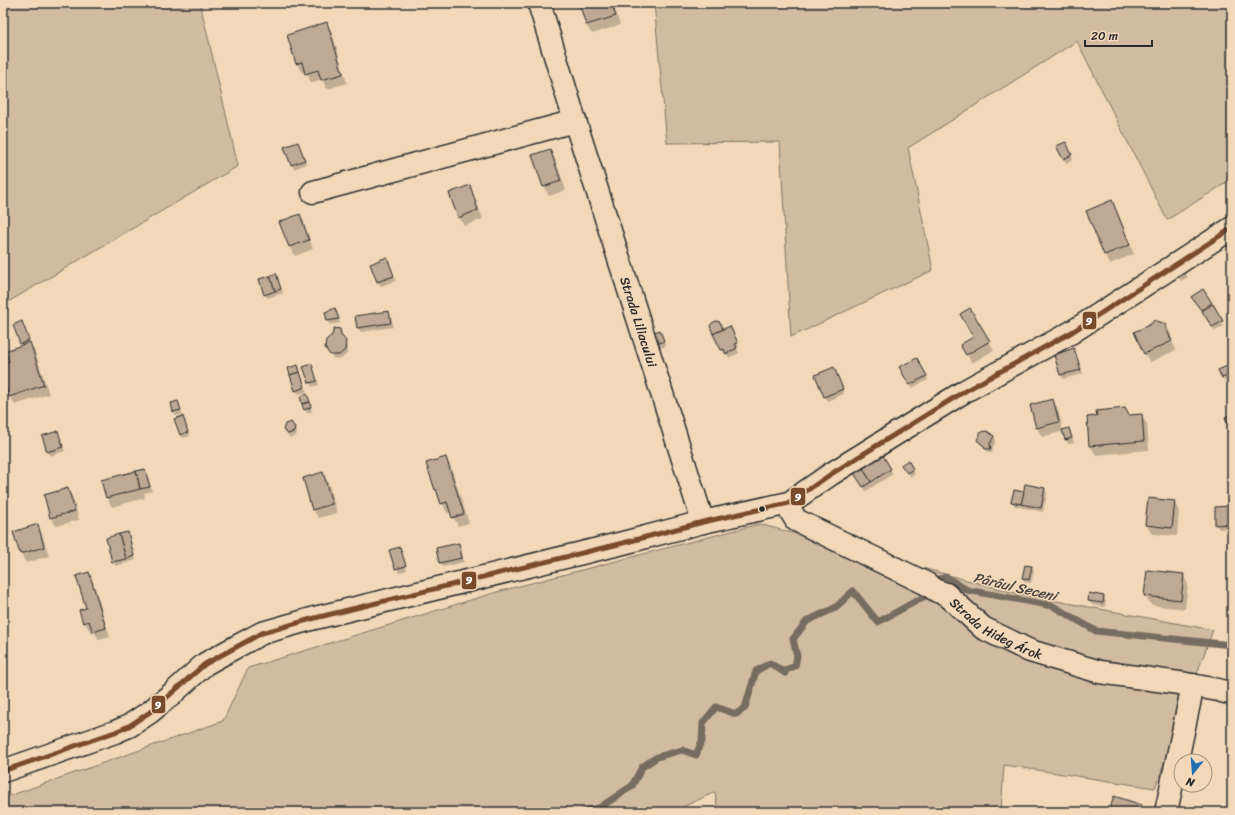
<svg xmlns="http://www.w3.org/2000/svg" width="1235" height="815" font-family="Sriracha,sans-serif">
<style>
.green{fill:#d1bca1;stroke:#7e7466}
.shadow{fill:#0003}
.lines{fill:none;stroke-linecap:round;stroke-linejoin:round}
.stream{stroke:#766c60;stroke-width:7}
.building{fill:#beaa94;stroke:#2b2b2b}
.minor-casing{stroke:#2b2b2b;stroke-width:25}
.minor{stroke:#f2d8b9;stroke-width:22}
.bus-1-casing{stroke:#f2d8b9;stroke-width:8}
.bus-1{stroke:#7a4b2a;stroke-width:5}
.bus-dot{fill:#2b2b2b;stroke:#f2d8b9;stroke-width:1.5}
.labels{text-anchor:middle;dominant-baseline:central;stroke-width:3;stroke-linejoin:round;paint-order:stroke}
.street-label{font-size:13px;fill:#2b2b2b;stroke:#f2d8b9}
.water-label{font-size:14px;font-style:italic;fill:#4a4641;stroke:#f2d8b9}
.line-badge{stroke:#f2d8b9;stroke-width:1.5}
.badge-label{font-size:11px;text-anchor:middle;font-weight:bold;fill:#fff}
</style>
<rect width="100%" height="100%" fill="#f2d8b9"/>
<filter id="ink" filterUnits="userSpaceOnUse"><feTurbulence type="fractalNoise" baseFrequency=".025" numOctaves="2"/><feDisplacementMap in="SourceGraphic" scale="8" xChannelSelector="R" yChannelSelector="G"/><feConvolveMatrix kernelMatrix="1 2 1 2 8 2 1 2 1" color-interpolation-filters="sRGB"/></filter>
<g filter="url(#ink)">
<!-- green -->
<g class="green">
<path d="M3,3H200L238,166L3,305Z"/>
<path d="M654,3H1232V179L1167,220L1077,41L908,148L933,270L791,337L780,142L667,143Z"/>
<path d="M759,524L1019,594L1213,630L1155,788L1004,765L1001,812H718L715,792L672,812H3V798L223,721L248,668L497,592Z"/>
</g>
<!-- shadow -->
<g class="shadow">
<path d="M580,3H613L620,25L592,34L586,25Z"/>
<path d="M326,23L332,32L347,83L327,89L322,79L311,83L306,71L302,73L297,64Z"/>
<path d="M298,143L307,164L294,169L292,165Z"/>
<path d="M1058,147H1068L1073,160L1066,163Z"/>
<path d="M550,150L555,159L566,190L549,196L544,187L534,155Z"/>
<path d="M469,187L474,195L483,219L464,226L459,217Z"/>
<path d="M1112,202L1117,211L1134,254L1110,264L1105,255L1088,211Z"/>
<path d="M299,215L304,224L313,249L295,256L290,247L281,222Z"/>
<path d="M1174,256L1188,277L1181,281L1169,265Z"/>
<path d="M387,259L396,281L381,286L378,282Z"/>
<path d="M276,274L283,293L267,298L265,294Z"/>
<path d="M1203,291L1224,326L1215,331L1195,301Z"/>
<path d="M335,309L340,323L330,325L328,321Z"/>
<path d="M970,309L994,350L972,363L961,345L975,337Z"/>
<path d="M388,312L391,316L393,327L361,332L358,328L356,317Z"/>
<path d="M719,323L723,330L732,331L739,347L737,348L739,353L729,358L727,353L724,354L722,350L711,326Z"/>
<path d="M1166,324L1171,334V339L1176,350L1150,362L1144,353Z"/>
<path d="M24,327L31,345L35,352L49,394L15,405L10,396L3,375V364L10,362L23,346L21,343Z"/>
<path d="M340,329L342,334L343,339L347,347V354L341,359L333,358L329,352Z"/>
<path d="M659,331L666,346L660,348L658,344Z"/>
<path d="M1074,350L1083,374L1063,379L1061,375L1056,355Z"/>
<path d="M917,359L928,380L912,388L901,367Z"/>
<path d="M311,365L319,385L312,387L310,383Z"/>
<path d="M298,367L300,371L307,392L298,394L296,390Z"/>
<path d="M1232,367V379L1225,382L1219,370Z"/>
<path d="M836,373L844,394L827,401L825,397Z"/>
<path d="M309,399L312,412L307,413L305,409Z"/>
<path d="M1053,400L1058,409L1063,431L1069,429L1071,433L1074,443L1068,444L1066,440L1064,431L1042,437L1037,428Z"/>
<path d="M178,402L182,414L176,416L174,412Z"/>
<path d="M1141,415L1147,424L1149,450L1096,455L1090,446L1088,418Z"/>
<path d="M183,417L190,436L183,438L181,434Z"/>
<path d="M294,427L297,432L296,436L291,438L287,435L285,430Z"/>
<path d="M57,432L65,451L50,456L48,452Z"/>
<path d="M994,436L996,441L992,449L993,453H988L986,448L980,444L978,440Z"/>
<path d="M881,454L893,474L866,491L854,471Z"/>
<path d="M446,458L451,467L469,523L458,526L451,512L447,513L436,489Z"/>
<path d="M907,461L915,474L911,477L905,469Z"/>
<path d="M145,470L147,474L152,491L144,493L145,498L112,507L107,498L102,481Z"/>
<path d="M323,473L328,482L337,513L318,518L313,509Z"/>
<path d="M1044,488L1047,493L1043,512L1015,506L1012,502L1024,493Z"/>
<path d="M68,489L73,498L79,520L56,526L51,517Z"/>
<path d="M1174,502L1179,511L1177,536L1152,534L1146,525Z"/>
<path d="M1232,507V528L1219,529L1216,524Z"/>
<path d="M37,525L42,534L49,556L26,563L21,554L14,532Z"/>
<path d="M127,533L129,538L136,560L116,566L113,562L107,539Z"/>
<path d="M458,544L461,548L464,562L443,567L440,563L437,548Z"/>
<path d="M399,548L407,570L399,573L390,551Z"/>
<path d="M1032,567L1034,571L1031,583L1025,582L1023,578Z"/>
<path d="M88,573L93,582L110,637L99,640L93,630L90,631L84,622L87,609Z"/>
<path d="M1183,575L1188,584L1185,609L1151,605L1145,596Z"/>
<path d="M1103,597L1106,601L1105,607L1092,605L1089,601Z"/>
<path d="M1141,806L1145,812H1110Z"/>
</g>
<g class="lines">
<!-- stream -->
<path class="stream" d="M583,812L599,808L632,786L642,767L657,757L682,750L696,755L702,741L703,723L716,707L736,714L745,708L756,671L770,663L785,673L786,670L795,666L797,656L793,639L807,621L835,608L853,591L878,622L929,594L936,580L946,577L967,590L1053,606L1096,631L1232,645"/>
</g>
<!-- building -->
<g class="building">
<path d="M579,3H611L616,16L586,25Z"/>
<path d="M327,22L343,74L321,80L318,70L305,74L302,62L296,64L287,35Z"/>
<path d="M298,142L305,160L291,165L284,147Z"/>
<path d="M1066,142L1072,155L1063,159L1056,146Z"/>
<path d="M550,149L561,181L543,187L532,155Z"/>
<path d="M470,185L478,210L458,218L449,193Z"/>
<path d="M1112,200L1130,245L1104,255L1086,211Z"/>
<path d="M300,214L309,240L289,247L279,222Z"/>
<path d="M387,257L394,276L377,282L370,264Z"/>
<path d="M276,273L281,289L275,291L270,276Z"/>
<path d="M270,276L275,291L264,295L259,279Z"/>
<path d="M1203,289L1212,303L1201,310L1191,297Z"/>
<path d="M1213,304L1223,321L1212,327L1202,311Z"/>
<path d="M335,308L339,319L327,321L325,312Z"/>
<path d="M970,308L990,341L966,355L960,345L973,337L960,314Z"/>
<path d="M389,311L391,323L357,328L355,316Z"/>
<path d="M1154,320L1166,324V329L1172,341L1144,354L1134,332L1151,324Z"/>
<path d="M22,321L29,340L20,344L13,325Z"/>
<path d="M716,321L720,322L723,329L713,334L710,326L712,323Z"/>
<path d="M730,326L738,343L735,344L737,348L726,354L724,349L721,350L713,334Z"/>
<path d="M334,328L340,329L341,335L346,341L345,350L339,355H330L325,348L326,340L332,335Z"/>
<path d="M660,330L664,341L657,344L652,333Z"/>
<path d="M30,342L44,385L9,397L3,378V363L9,361L5,351Z"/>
<path d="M1074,348L1081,370L1060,375L1054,355Z"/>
<path d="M917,358L927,376L909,385L899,367Z"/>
<path d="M312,364L317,381L309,383L303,367Z"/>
<path d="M1232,364V374L1222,378L1218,370Z"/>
<path d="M298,365L300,372L290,375L288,368Z"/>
<path d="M834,367L843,389L824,397L815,375Z"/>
<path d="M300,372L305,387L295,391L290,375Z"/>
<path d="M307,394L310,402L302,404L300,396Z"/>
<path d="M1053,399L1059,422L1036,428L1030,405Z"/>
<path d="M178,401L181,410L173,412L171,403Z"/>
<path d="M310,402L311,407L304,410L302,404Z"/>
<path d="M1125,408L1129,415L1142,414L1144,441L1089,446L1087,417L1097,416L1096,411Z"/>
<path d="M1232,414V435H1231L1225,417Z"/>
<path d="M183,416L188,432L180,435L174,419Z"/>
<path d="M291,422L295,427L294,432L288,434L283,430L285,424Z"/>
<path d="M1069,428L1072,438L1065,440L1062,430Z"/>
<path d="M58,431L63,447L47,452L42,436Z"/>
<path d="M987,431L994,436L990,444L991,449H985L984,446L977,440L981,432Z"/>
<path d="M881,452L891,469L871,482L861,465Z"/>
<path d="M446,457L464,514L452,518L447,502L441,504L436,489L435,490L426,463Z"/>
<path d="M908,460L913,469L907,473L901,465Z"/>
<path d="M861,465L871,482L863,487L852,470Z"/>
<path d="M145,469L150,487L140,489L136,471Z"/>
<path d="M136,471L140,489L106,498L101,480Z"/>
<path d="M323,472L332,504L312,510L303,478Z"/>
<path d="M1025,484L1045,488L1041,508L1021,504Z"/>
<path d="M68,488L75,511L50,518L44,495Z"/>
<path d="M1014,490L1024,492L1021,504L1011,502Z"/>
<path d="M1148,498L1175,501L1172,528L1145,525Z"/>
<path d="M1232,506V524L1215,525V507Z"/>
<path d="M38,524L44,547L20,554L13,532Z"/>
<path d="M128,532L134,556L126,559L119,534Z"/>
<path d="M119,534L126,559L112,562L106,538Z"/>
<path d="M459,543L462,558L439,563L436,548Z"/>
<path d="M400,547L406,566L395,569L389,550Z"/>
<path d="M1025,565L1032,566L1029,580L1022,578Z"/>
<path d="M1147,570L1184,574L1181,600L1144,596Z"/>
<path d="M89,572L106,628L93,632L89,621L83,623L79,610L86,608L76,576Z"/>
<path d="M1089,593L1104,596L1103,603L1088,601Z"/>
<path d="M1114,796L1142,805L1140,812H1109Z"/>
</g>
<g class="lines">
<defs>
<g id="minor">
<path id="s1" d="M539,3L575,121L703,522"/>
<path d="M313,192L575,121"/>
<path id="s2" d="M789,503L790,510L796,520L927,584L937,591L946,594L983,628L1030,651L1100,672L1186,684L1218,690L1232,694"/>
<path d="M3,771L115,732L129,726L150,712L173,693L205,664L232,649L262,633L315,618L623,543L703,522L789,503L831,474L965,391L1072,332L1232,228"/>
<path d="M1166,812L1193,685"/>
</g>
</defs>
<!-- minor casing -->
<use href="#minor" class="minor-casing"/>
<!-- minor -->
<use href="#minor" class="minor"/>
<defs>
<path id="bus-1" d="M3,771L115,732L129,726L150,712L205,664L262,633L315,618L623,543L703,522L789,503L831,474L965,391L1072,332L1232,228"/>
</defs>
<!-- bus-1 casing -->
<use href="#bus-1" class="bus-1-casing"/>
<!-- bus-1 -->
<use href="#bus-1" class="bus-1"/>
</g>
</g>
<!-- markers -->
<circle class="bus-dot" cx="762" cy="509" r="3.5"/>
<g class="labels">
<!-- street labels -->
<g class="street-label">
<text stroke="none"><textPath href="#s1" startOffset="334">Strada Liliacului</textPath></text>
<text stroke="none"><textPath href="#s2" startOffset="248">Strada Hideg Árok</textPath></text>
</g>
<!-- water labels -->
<g class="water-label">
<text transform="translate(1015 587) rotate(13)">Pârâul Seceni</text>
</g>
</g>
<g class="line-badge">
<rect x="1082" y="311" width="15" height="19" rx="4" fill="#7a4b2a"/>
<rect x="790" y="487" width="16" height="19" rx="4" fill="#7a4b2a"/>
<rect x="461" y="571" width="16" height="19" rx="4" fill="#7a4b2a"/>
<rect x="151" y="695" width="15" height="19" rx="4" fill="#7a4b2a"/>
</g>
<g class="badge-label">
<text x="1089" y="325">9</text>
<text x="798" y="501">9</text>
<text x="469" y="584">9</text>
<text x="158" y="709">9</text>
</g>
<!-- margin -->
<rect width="1235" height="815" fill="none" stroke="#f2d8b9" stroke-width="16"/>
<rect x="8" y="8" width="1219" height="799" fill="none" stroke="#2b2b2b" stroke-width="1.5" filter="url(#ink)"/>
<!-- north arrow -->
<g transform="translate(1193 773) rotate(197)"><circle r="19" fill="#f2d8b9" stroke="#a29380"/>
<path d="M0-3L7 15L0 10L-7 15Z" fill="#1f6fb2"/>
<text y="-6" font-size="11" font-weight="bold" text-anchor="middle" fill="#2b2b2b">N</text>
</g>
<!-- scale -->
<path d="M1085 40v6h67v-6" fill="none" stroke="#2b2b2b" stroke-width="2"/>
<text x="1091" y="40" font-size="12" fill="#2b2b2b" stroke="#f2d8b9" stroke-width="3" paint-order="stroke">20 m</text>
</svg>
